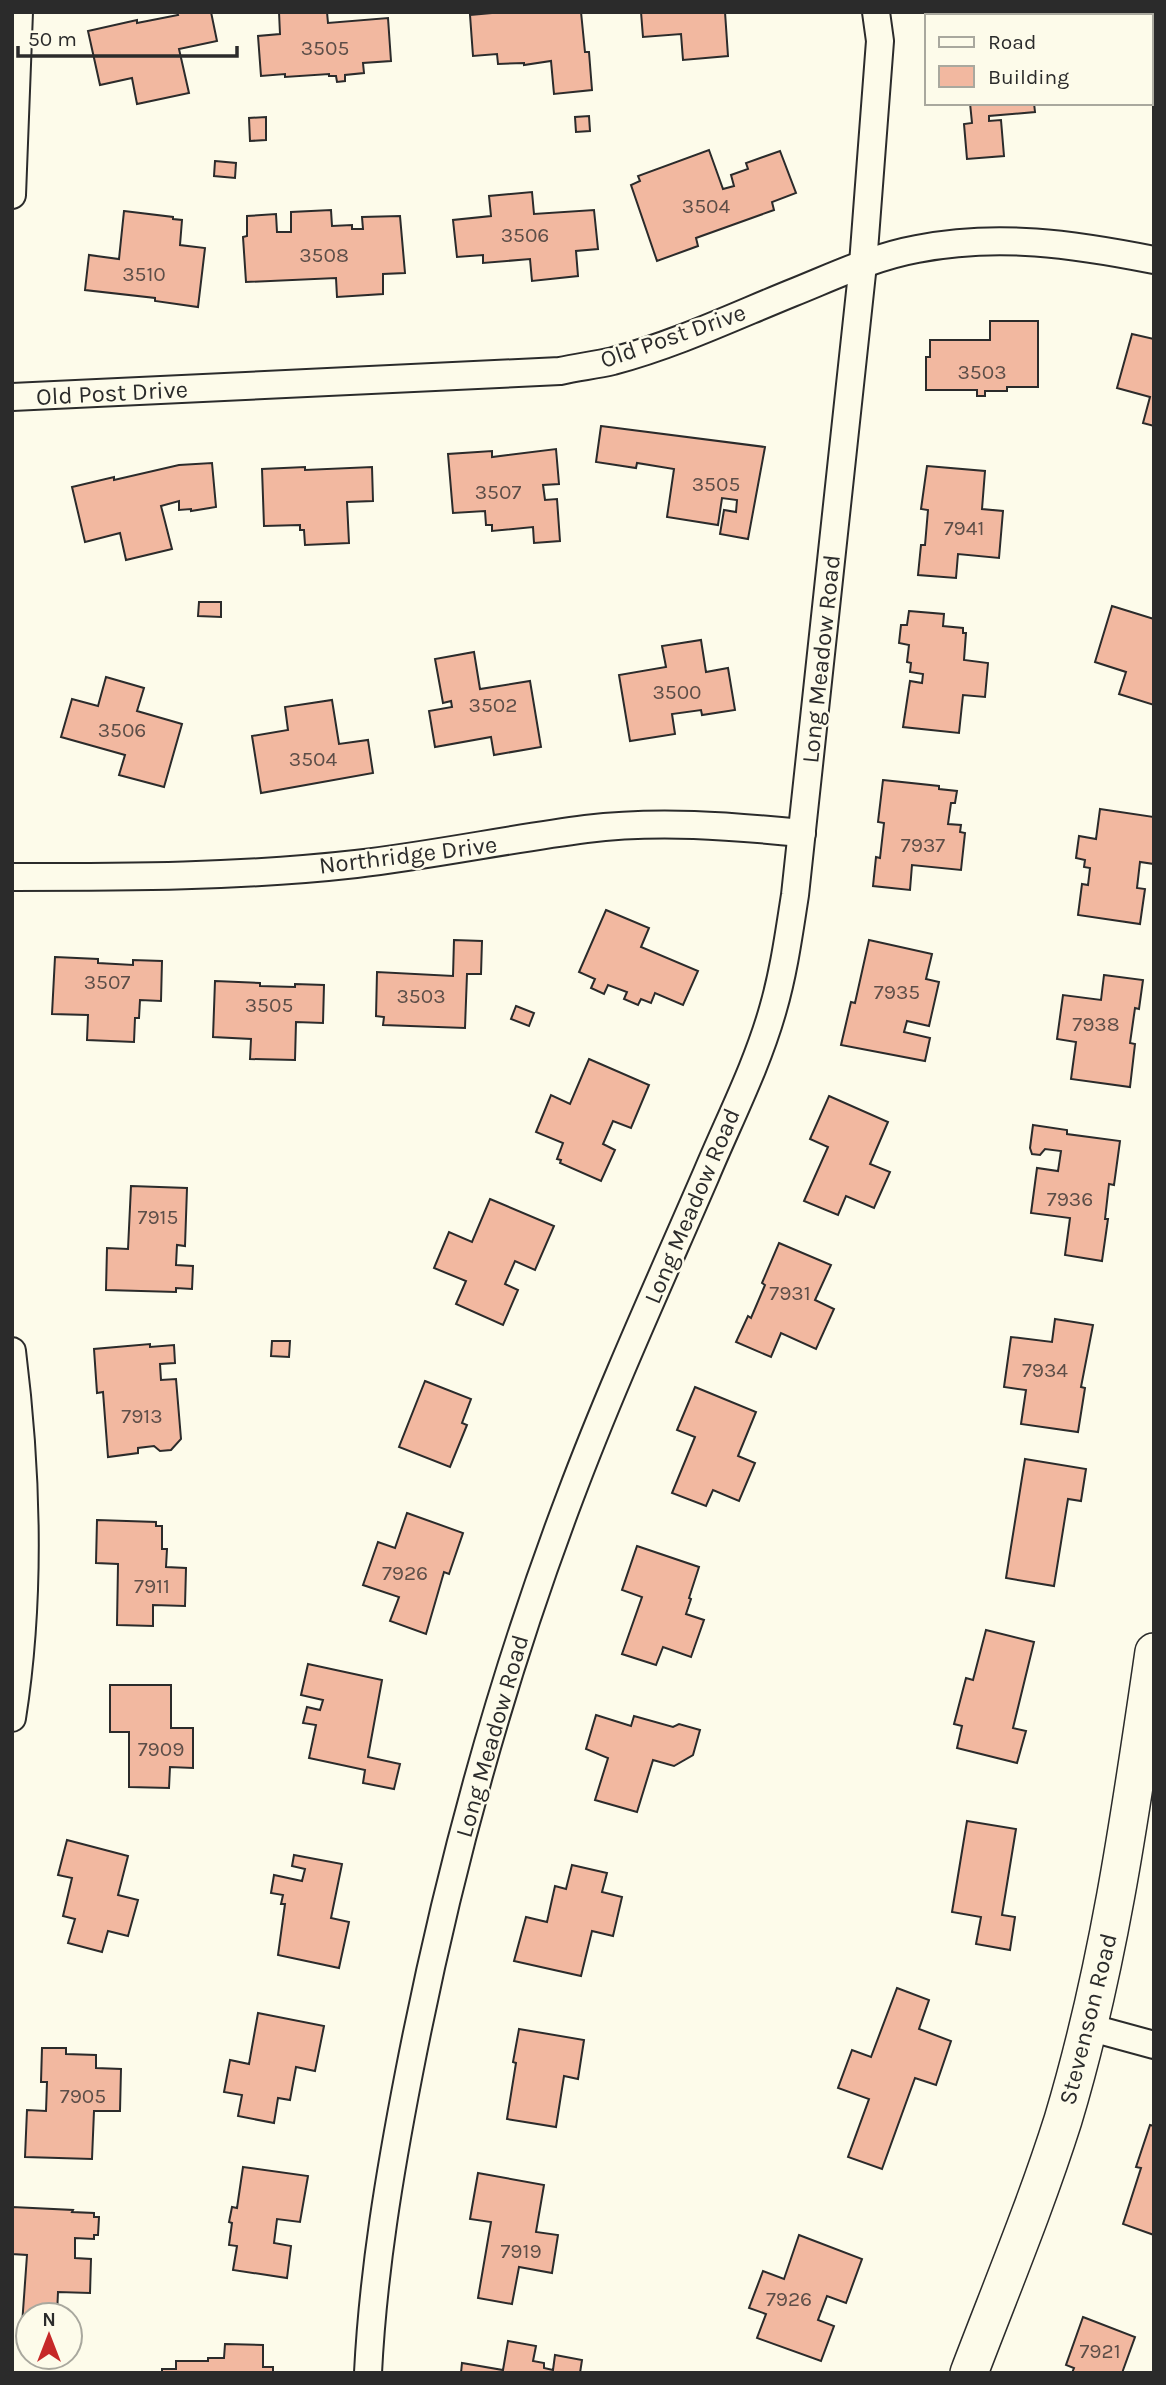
<svg xmlns="http://www.w3.org/2000/svg" width="1166" height="2385" font-family="Karla,sans-serif">
<style>
.building{fill:#f2b8a0;stroke:#2b2b2b;stroke-width:2}
.lines{fill:none;stroke-linecap:round;stroke-linejoin:round}
.minor-casing{stroke:#2b2b2b;stroke-width:30}
.secondary-casing{stroke:#2b2b2b;stroke-width:40}
.minor{stroke:#fdfbea;stroke-width:26}
.secondary{stroke:#fdfbea;stroke-width:37}
.labels{text-anchor:middle;dominant-baseline:central;stroke-width:5;stroke-linejoin:round;paint-order:stroke}
.number-label{font-size:21px;fill:#5d4e48}
.street-label{font-size:24px;fill:#2b2b2b;stroke:#fdfbea}
</style>
<rect width="100%" height="100%" fill="#fdfbea"/>
<!-- building -->
<g class="building">
<path d="M177,12H211L217,41L179,49L189,93L137,104L132,78L100,85L88,31L137,20V23L178,15Z"/>
<path d="M279,12H327L328,23L388,18L391,61L363,63L364,73L345,75V81L337,82L336,76H329V74L285,77V74L261,76L258,36L280,34Z"/>
<path d="M503,12H581L585,52H589L592,90L554,94L551,61L524,65V63L498,64L497,54L473,56L470,15Z"/>
<path d="M641,12H725L728,56L683,60L681,34L643,37Z"/>
<path d="M970,103H1034L1035,112L989,116V121L1001,120L1004,156L967,159L964,124L972,123Z"/>
<path d="M589,116L590,131L576,132L575,117Z"/>
<path d="M266,117V140L250,141L249,118Z"/>
<path d="M709,150L723,189L734,186L731,175L748,169L746,163L780,151L796,193L772,202L774,210L696,238L698,246L657,261L631,185L640,181L638,176Z"/>
<path d="M215,161L236,163L235,178L214,176Z"/>
<path d="M532,192L534,214L594,210L598,249L576,251L578,276L532,281L530,259L483,263V255L457,257L453,220L491,216L489,196Z"/>
<path d="M331,210L332,226L352,225V229H363L362,217L400,216L405,273L383,274V294L337,297L336,278L246,282L243,237L247,236V216L276,214L277,232H291V212Z"/>
<path d="M124,211L173,217V219L182,220L180,245L205,248L198,307L155,301V298L85,290L89,255L119,259Z"/>
<path d="M990,321H1038V387H1007V391H985V396H977V390H926V357H930V340H990Z"/>
<path d="M1132,334L1154,339V426L1143,423L1150,397L1117,388Z"/>
<path d="M601,426L765,447L748,539L720,534L724,510L736,512L737,500L722,498L718,525L667,517L674,469L637,463L636,468L596,462Z"/>
<path d="M556,449L559,484L543,485L545,500L557,499L560,541L534,543L533,527L492,531V525H486L485,511L453,513L448,454L492,451V457Z"/>
<path d="M212,463L216,507L191,511V509L179,510V501L161,506L172,549L126,560L120,533L85,542L72,487L114,477V480L179,465Z"/>
<path d="M927,466L985,471L982,509L1003,511L999,558L958,554L956,578L918,575L921,545H925L928,510L921,509Z"/>
<path d="M305,467V470L372,467L373,501L347,502L349,543L305,545L304,530H300V525L264,526L262,469Z"/>
<path d="M199,602H221V617L198,616Z"/>
<path d="M1112,606L1154,619V705L1119,694L1126,672L1095,662Z"/>
<path d="M909,611L944,614L943,626L963,628V633H966L964,660L988,663L985,697L963,695L959,733L903,727L910,681L922,683L923,674L910,672L911,663L907,662L909,645L899,643L901,625H907Z"/>
<path d="M701,640L706,672L728,668L735,710L702,715L701,710L672,714L675,734L630,741L619,675L666,667L662,646Z"/>
<path d="M474,652L480,689L530,681L541,747L494,755L491,737L435,747L429,711L452,707L451,701L443,703L435,659Z"/>
<path d="M106,677L144,688L137,711L182,724L164,787L119,775L125,755L61,737L72,699L98,706Z"/>
<path d="M332,700L339,744L368,740L373,773L261,793L252,736L288,730L285,707Z"/>
<path d="M883,780L939,786V789L957,791L955,803H951L948,824L961,825L960,832L965,833L961,870L912,865L910,890L873,886L876,857L880,858L884,823L878,822Z"/>
<path d="M1100,809L1154,817V864L1140,862L1137,888L1145,889L1140,924L1078,915L1082,884L1088,885L1090,868L1084,867L1085,860L1076,858L1079,836L1096,839Z"/>
<path d="M606,910L649,928L641,947L698,971L683,1005L655,993L651,1003L641,999L638,1005L624,999L627,992L608,985L604,994L591,988L595,979L579,972Z"/>
<path d="M454,940L482,941L481,974H467L465,1028L383,1025L384,1017L376,1016L377,972L453,976Z"/>
<path d="M869,940L932,954L926,979L939,982L929,1026L907,1021L904,1032L930,1038L925,1061L841,1045L851,1002L855,1003Z"/>
<path d="M55,957L98,959V963L133,965V960L162,961L161,1001L140,1000L139,1018H135L134,1042L87,1040L88,1015L52,1014Z"/>
<path d="M1104,975L1143,980L1139,1009L1135,1008L1130,1043L1135,1044L1130,1087L1071,1079L1076,1042L1057,1039L1063,995L1101,1000Z"/>
<path d="M215,981L260,983V986L295,987V984L324,985L323,1023L296,1022L295,1060L250,1059L251,1039L213,1037Z"/>
<path d="M516,1006L534,1013L529,1026L511,1019Z"/>
<path d="M589,1059L649,1085L631,1128L613,1121L603,1144L615,1150L601,1181L560,1163L561,1160L557,1159L563,1143L536,1132L551,1095L570,1104Z"/>
<path d="M829,1096L888,1122L870,1164L890,1172L874,1208L846,1196L838,1215L804,1201L828,1147L810,1139Z"/>
<path d="M1033,1125L1067,1130V1134L1120,1141L1114,1185L1109,1184L1105,1219H1108L1102,1261L1065,1255L1070,1218L1031,1213L1037,1168L1058,1171L1061,1151L1045,1149L1040,1155L1032,1154L1030,1148Z"/>
<path d="M131,1186L187,1188L185,1246L177,1245L176,1265L193,1266L192,1289L176,1288V1292L106,1290L107,1248L128,1249Z"/>
<path d="M490,1199L554,1226L535,1270L515,1261L505,1284L518,1290L503,1325L456,1304L466,1281L434,1268L449,1232L472,1242Z"/>
<path d="M779,1243L831,1265L815,1300L834,1309L816,1349L781,1333L771,1357L736,1342L748,1316L751,1318L765,1285L762,1283Z"/>
<path d="M1055,1319L1093,1325L1081,1387L1085,1388L1078,1432L1021,1424L1026,1390L1004,1387L1011,1337L1052,1342Z"/>
<path d="M272,1341H290L289,1357L271,1356Z"/>
<path d="M150,1344V1347L174,1345L175,1363L160,1364L161,1380L176,1379L181,1439L171,1450L160,1451L154,1446L138,1448V1453L108,1457L103,1392L97,1393L94,1349Z"/>
<path d="M425,1381L471,1399L462,1423L467,1425L450,1467L399,1447Z"/>
<path d="M695,1387L756,1412L738,1456L755,1463L739,1501L713,1490L706,1506L672,1493L695,1437L677,1430Z"/>
<path d="M1025,1459L1086,1469L1081,1501L1068,1499L1054,1586L1006,1578Z"/>
<path d="M407,1513L463,1533L449,1574L444,1572L426,1634L390,1621L399,1597L363,1585L378,1542L395,1548Z"/>
<path d="M97,1520L156,1522V1526H162V1549H167L166,1567L186,1568L185,1606L153,1605V1626L117,1625L118,1564L96,1563Z"/>
<path d="M637,1546L699,1567L689,1598L691,1599L686,1614L704,1620L691,1657L663,1647L656,1665L622,1654L642,1597L622,1590Z"/>
<path d="M986,1630L1034,1642L1013,1728L1026,1731L1017,1763L957,1748L962,1726L954,1724L966,1678L973,1680Z"/>
<path d="M308,1664L382,1680L368,1757L400,1764L394,1789L363,1783L365,1770L309,1758L316,1725L303,1723L307,1707L320,1710L323,1700L301,1695Z"/>
<path d="M110,1685H171V1728H193V1768L170,1767L169,1788L129,1787V1732H110Z"/>
<path d="M596,1715L631,1726L634,1716L673,1727L679,1724L700,1730L693,1755L674,1766L653,1760L637,1812L595,1800L608,1758L586,1749Z"/>
<path d="M967,1821L1016,1829L1002,1915L1015,1917L1010,1950L976,1944L981,1917L952,1912Z"/>
<path d="M67,1840L128,1856L118,1895L138,1900L128,1936L108,1931L102,1952L68,1943L75,1919L63,1916L72,1878L58,1875Z"/>
<path d="M294,1855L342,1864L331,1918L349,1922L339,1968L278,1955L285,1904H281L283,1895L271,1893L274,1875L302,1881L305,1869L292,1866Z"/>
<path d="M572,1865L607,1873L602,1892L622,1897L613,1936L592,1931L581,1976L514,1961L526,1917L547,1922L555,1886L566,1889Z"/>
<path d="M897,1988L929,2000L919,2029L951,2041L936,2085L915,2078L882,2169L848,2157L869,2099L838,2088L852,2050L871,2057Z"/>
<path d="M258,2013L324,2026L315,2071L296,2067L290,2100L278,2098L274,2123L238,2116L242,2095L224,2092L230,2060L249,2064Z"/>
<path d="M519,2029L584,2040L578,2079L564,2076L556,2127L507,2119L516,2063L513,2062Z"/>
<path d="M42,2048H66V2054L96,2055V2068L121,2069L120,2111H94L92,2159L25,2157L27,2110L46,2111L47,2082H41Z"/>
<path d="M1150,2125L1154,2126V2235L1123,2224L1141,2168L1136,2167Z"/>
<path d="M243,2167L308,2176L300,2222L277,2219L274,2243L291,2246L287,2278L233,2270L237,2246L229,2245L232,2223L229,2222L232,2207L237,2208Z"/>
<path d="M478,2173L544,2185L536,2232L558,2235L552,2273L519,2267L512,2304L478,2298L491,2222L470,2219Z"/>
<path d="M12,2207L73,2210L72,2212L94,2213V2217H99L98,2235H94V2239L75,2238V2258L91,2259L90,2293L58,2292L57,2315H28V2325H22L27,2255L12,2254Z"/>
<path d="M799,2235L862,2259L846,2303L827,2296L818,2320L834,2326L821,2361L757,2338L766,2314L749,2308L763,2271L784,2279Z"/>
<path d="M1083,2317L1135,2337L1122,2373H1072L1074,2368L1066,2365Z"/>
<path d="M508,2341L536,2346L533,2361L544,2363V2368L553,2370L555,2355L582,2360L580,2373H461L462,2363L503,2370Z"/>
<path d="M225,2344L263,2345V2367H273V2373H162V2369H176V2361H208V2358H224Z"/>
</g>
<g class="lines">
<defs>
<g id="minor">
<path d="M12,195L19,12"/>
<path d="M12,397L560,371C578,367 596,365 613,361C674,345 733,317 792,293C832,277 873,257 917,249C998,233 1073,244 1154,260"/>
<path d="M12,877C127,877 241,877 356,864C433,855 509,839 586,829C658,820 730,826 802,833"/>
<path d="M12,1351C27,1471 31,1597 12,1718"/>
<path d="M1088,2027L1154,2045"/>
<path d="M368,2373C373,2272 390,2171 409,2073C447,1877 499,1684 570,1497C611,1388 660,1281 706,1175C729,1120 757,1066 773,1009C784,971 789,933 795,895L863,264L880,41L876,12"/>
</g>
<path id="secondary" d="M969,2373C1001,2289 1036,2205 1063,2120C1109,1967 1131,1810 1154,1652"/>
</defs>
<!-- minor casing -->
<use href="#minor" class="minor-casing"/>
<!-- secondary casing -->
<use href="#secondary" class="secondary-casing"/>
<!-- minor -->
<use href="#minor" class="minor"/>
<!-- secondary -->
<use href="#secondary" class="secondary"/>
</g>
<g class="labels">
<!-- number labels -->
<g class="number-label">
<text x="325" y="48">3505</text>
<text x="706" y="206">3504</text>
<text x="525" y="235">3506</text>
<text x="324" y="255">3508</text>
<text x="144" y="274">3510</text>
<text x="982" y="372">3503</text>
<text x="716" y="484">3505</text>
<text x="498" y="492">3507</text>
<text x="964" y="528">7941</text>
<text x="677" y="692">3500</text>
<text x="493" y="705">3502</text>
<text x="122" y="730">3506</text>
<text x="313" y="759">3504</text>
<text x="923" y="845">7937</text>
<text x="107" y="982">3507</text>
<text x="897" y="992">7935</text>
<text x="421" y="996">3503</text>
<text x="269" y="1005">3505</text>
<text x="1096" y="1024">7938</text>
<text x="1070" y="1199">7936</text>
<text x="158" y="1217">7915</text>
<text x="790" y="1293">7931</text>
<text x="1045" y="1370">7934</text>
<text x="142" y="1416">7913</text>
<text x="405" y="1573">7926</text>
<text x="152" y="1586">7911</text>
<text x="161" y="1749">7909</text>
<text x="83" y="2096">7905</text>
<text x="521" y="2251">7919</text>
<text x="789" y="2299">7926</text>
<text x="1100" y="2351">7921</text>
</g>
<!-- street labels -->
<g class="street-label">
<text transform="translate(673 336) rotate(-19)">Old Post Drive</text>
<text transform="translate(112 393) rotate(-3)">Old Post Drive</text>
<text transform="translate(821 659) rotate(-84)">Long Meadow Road</text>
<text transform="translate(408 855) rotate(-7)">Northridge Drive</text>
<text transform="translate(692 1206) rotate(-67)">Long Meadow Road</text>
<text transform="translate(492 1736) rotate(-74)">Long Meadow Road</text>
<text transform="translate(1088 2019) rotate(-76)">Stevenson Road</text>
</g>
</g>
<!-- border -->
<rect width="1166" height="2385" fill="none" stroke="#2b2b2b" stroke-width="28"/>
<!-- legend -->
<rect x="925" y="14" width="228" height="91" fill="#fdfbea" stroke="#a9a89e" stroke-width="2"/>
<rect x="939" y="37" width="35" height="10" fill="#fdfbea" stroke="#a9a89e" stroke-width="2"/>
<text x="988" y="49" font-size="21" fill="#2b2b2b">Road</text>
<rect x="939" y="66" width="35" height="21" fill="#f2b8a0" stroke="#a9a89e" stroke-width="2"/>
<text x="988" y="84" font-size="21" fill="#2b2b2b">Building</text>
<!-- north arrow -->
<g transform="translate(49 2336)"><circle r="33" fill="#fdfbea" stroke="#a9a89e" stroke-width="2"/>
<path d="M0-5L12 26L0 18L-12 26Z" fill="#c62828"/>
<text y="-10" font-size="19" font-weight="bold" text-anchor="middle" fill="#2b2b2b">N</text>
</g>
<!-- scale -->
<path d="M18 46v10h219v-10" fill="none" stroke="#2b2b2b" stroke-width="3.5"/>
<text x="28" y="46" font-size="21" fill="#2b2b2b" stroke="#fdfbea" stroke-width="5" paint-order="stroke">50 m</text>
</svg>
